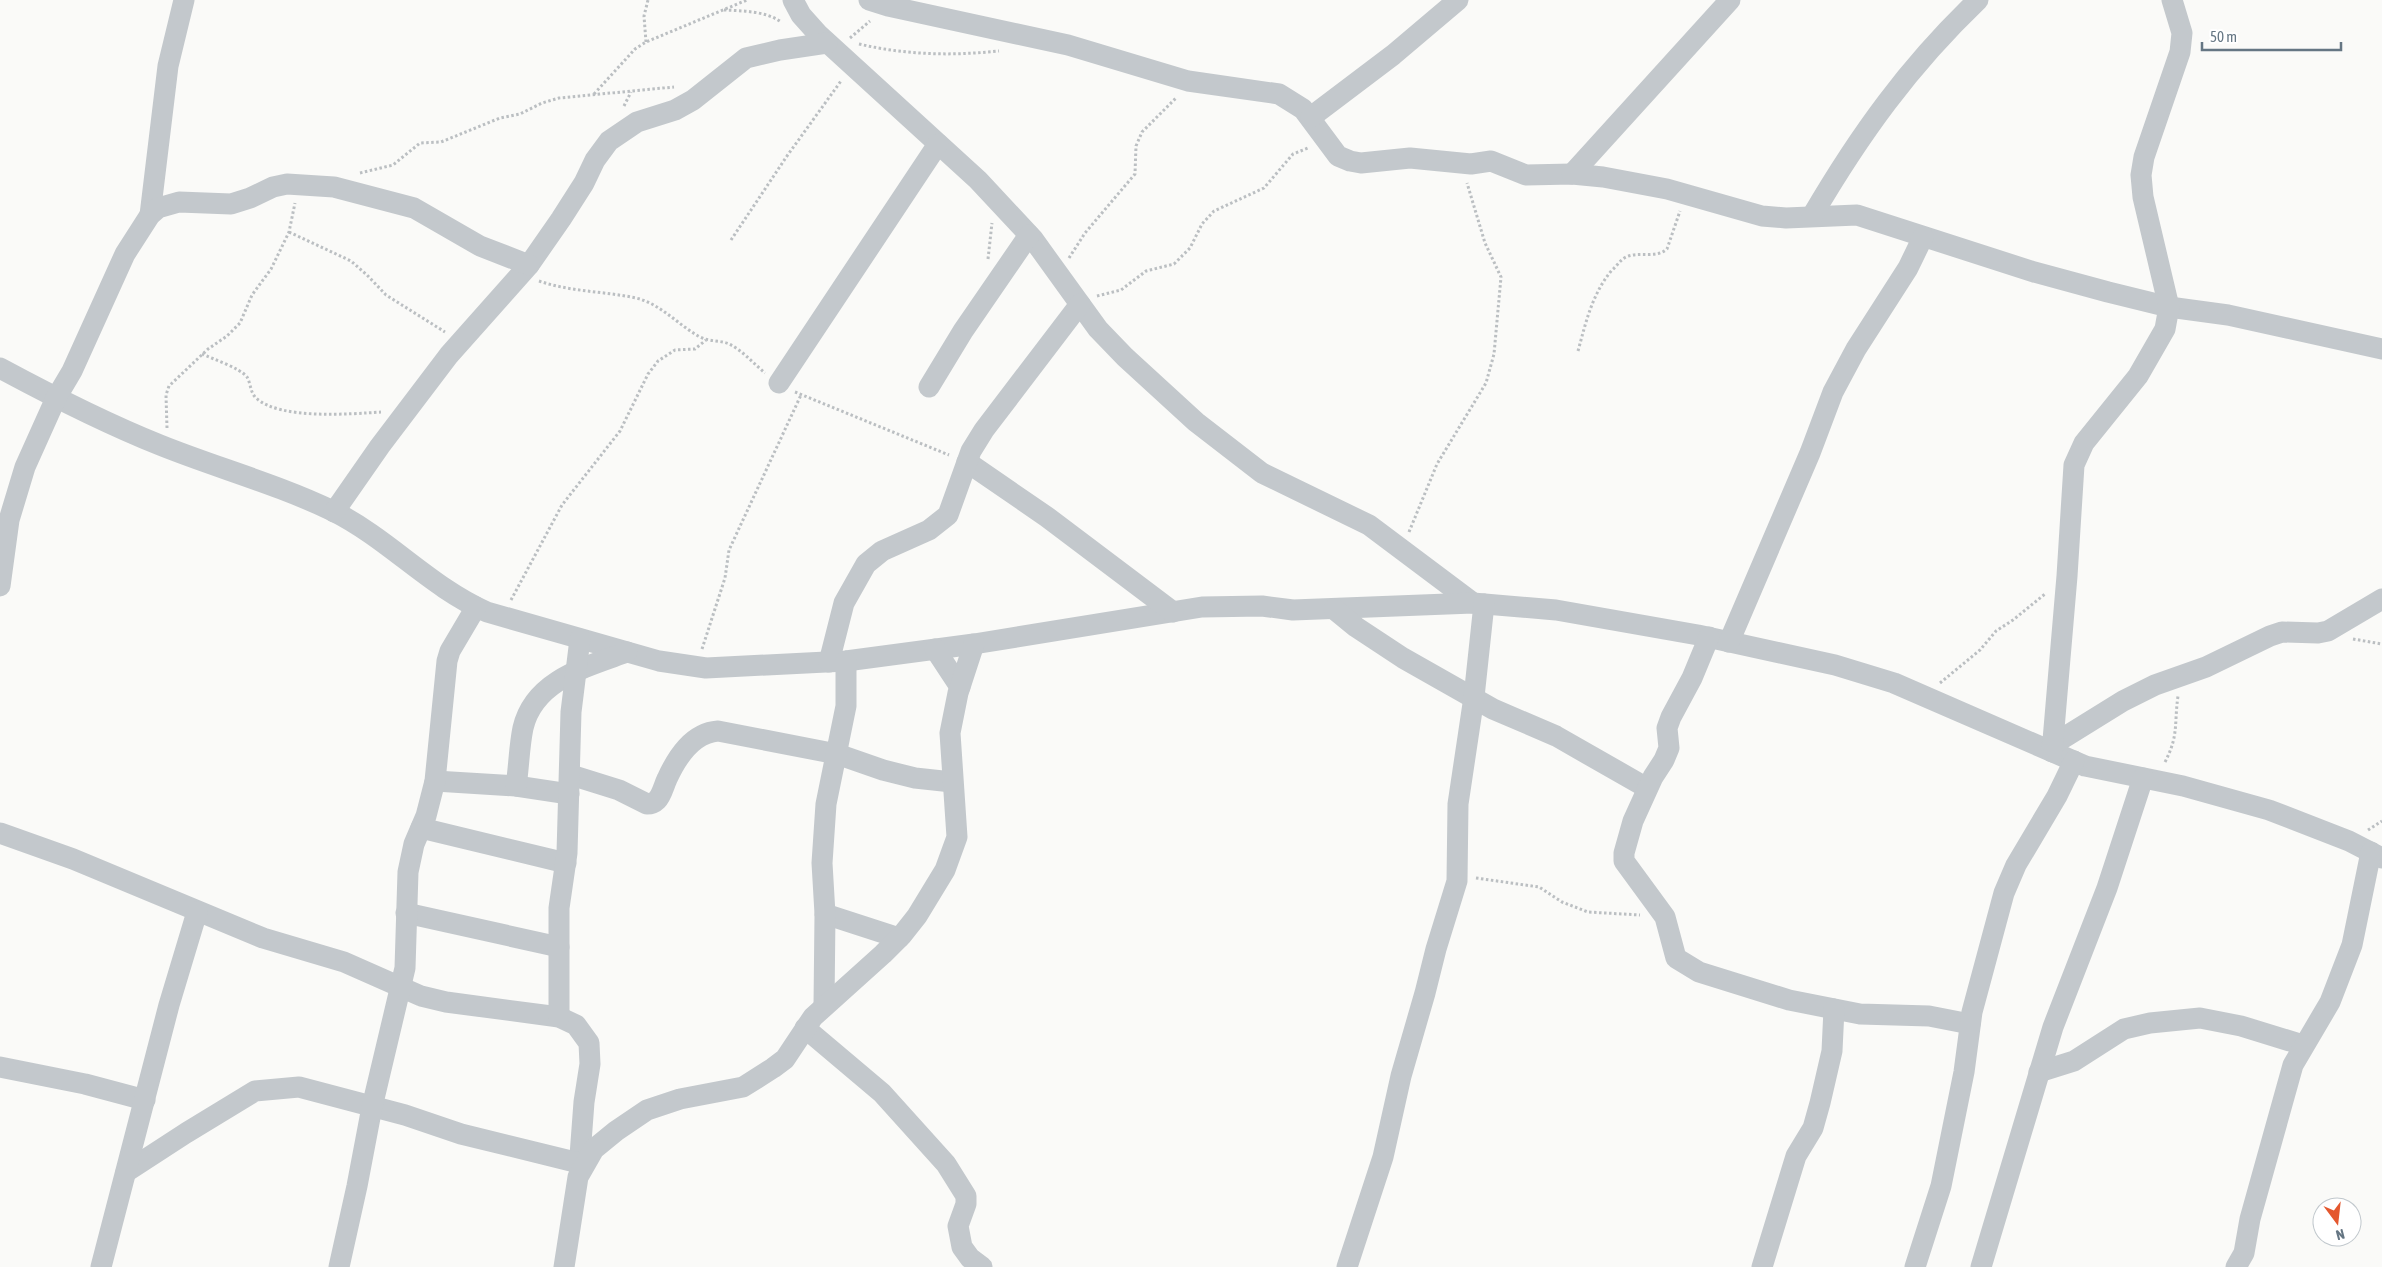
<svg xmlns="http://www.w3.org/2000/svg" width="2382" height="1267" font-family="'Asap Condensed',sans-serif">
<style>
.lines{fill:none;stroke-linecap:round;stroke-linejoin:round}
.path{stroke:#bbbfc2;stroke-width:3;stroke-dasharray:2.5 2.5;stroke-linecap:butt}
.minor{stroke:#c3c8cc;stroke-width:21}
</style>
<rect width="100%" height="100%" fill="#fafaf8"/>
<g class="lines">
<!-- path -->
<g class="path">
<path d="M724,10C743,11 766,11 781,22"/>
<path d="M850,38L870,21"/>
<path d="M646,42L644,16L648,0"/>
<path d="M859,44C906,55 951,56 999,51"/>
<path d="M594,94L635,49L646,42L747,0"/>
<path d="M624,106L631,92"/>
<path d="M360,173L393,165L420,143L441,142L500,118L520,114L542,103L559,98L674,87"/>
<path d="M289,232L351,261L367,275L386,295L445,332"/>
<path d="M731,240L787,156L841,81"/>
<path d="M1069,258L1085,233L1135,174L1136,146L1142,132L1177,97"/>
<path d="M988,259L992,223"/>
<path d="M539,281C571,292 603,291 636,298C661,304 678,325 700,337C710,342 720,340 729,344C742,350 754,364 765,373"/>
<path d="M1097,296L1121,290L1146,271L1174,264L1190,248L1202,224L1214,211L1264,188L1293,154L1308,148"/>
<path d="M1578,351C1586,322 1592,294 1612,270C1617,266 1620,260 1626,257C1639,251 1656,259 1667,249L1680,211"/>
<path d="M202,354C213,359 240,368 247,377C251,384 250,392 256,398C280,420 350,414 381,412"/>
<path d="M795,392L949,455"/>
<path d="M167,428L166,395L169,386L208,349L227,336L240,323L252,295L271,269L289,232L295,203"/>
<path d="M1409,532L1437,464L1486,383L1494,354L1501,277L1485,243L1467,183"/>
<path d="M511,600L562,505L620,431L648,374L658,361L675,350L695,349L706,340"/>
<path d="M2353,639L2382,644"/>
<path d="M702,649L725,578L729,550L801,395"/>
<path d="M1940,683L1980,650L1996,631L2013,620L2045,594"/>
<path d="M2165,762C2179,735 2174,724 2178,696"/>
<path d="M2368,830L2382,821"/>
<path d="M1476,878L1539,887L1562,902L1588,912L1640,915"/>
</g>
<!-- minor -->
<g class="minor">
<path d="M793,0L801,15L818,34L978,180L1033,239L1098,329L1125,357L1196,422L1262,473L1369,525L1473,603"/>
<path d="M869,0L888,6L1068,45L1188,81L1279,94L1303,109L1338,156L1350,161L1361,163L1410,158L1471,164L1491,161L1526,175L1572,174L1603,177L1667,189L1762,216L1786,218L1857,215L2034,272L2108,292L2169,307L2228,315L2382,349"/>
<path d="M1311,117L1393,55L1458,0"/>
<path d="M1572,174L1730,0"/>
<path d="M150,215L168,66L184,0"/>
<path d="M1812,216C1860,134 1909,66 1978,0"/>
<path d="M0,368C52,396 105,423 160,445C217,468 277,484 333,511C389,539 430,587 487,612L659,661L706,668L846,661L974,644L1202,607L1262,606L1293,610L1473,603L1556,610L1698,635L1835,665L1894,683L2085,766L2183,786L2269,810L2349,841L2382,858"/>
<path d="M779,383L938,144"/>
<path d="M929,387L963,331L1029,235"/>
<path d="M967,462L1047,517L1173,612"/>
<path d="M334,512L380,446L449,355L529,265L561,219L584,183L595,160L609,141L637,122L675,110L693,100L746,58L780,50L827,43"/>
<path d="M0,586L9,520L25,467L56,398L72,371L125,254L150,215L158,208L179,202L231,204L250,198L273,187L287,184L334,187L414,208L480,246L529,265"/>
<path d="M1334,609L1356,627L1403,658L1493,709L1556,736L1647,788"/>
<path d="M1709,637L1692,678L1671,717L1667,728L1669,748L1664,760L1653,777L1633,821L1624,853V861L1665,917L1676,958L1699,972L1789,1000L1860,1014L1929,1016L1970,1024"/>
<path d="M1729,642L1810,453L1833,392L1856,349L1908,268L1923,237"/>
<path d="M935,649L960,687"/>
<path d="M829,662L844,603L866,564L882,551L929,530L948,515L971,451L984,430L1080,304"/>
<path d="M2052,745L2123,701L2155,685L2206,667L2270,636L2282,632L2318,633L2328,631L2382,599"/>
<path d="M2052,752L2067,576L2074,465L2084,443L2138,376L2165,329L2169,307L2143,197L2141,175L2144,157L2180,52L2182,33L2172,0"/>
<path d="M571,775L619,790L647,804C651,804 654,803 657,800C662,795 664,785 667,779C677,757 692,733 718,731L837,754L883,770L915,778L952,782"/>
<path d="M435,781L516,786L569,794"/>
<path d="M516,786C519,767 519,747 523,728C534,680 586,667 627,652"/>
<path d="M421,828L566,863"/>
<path d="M0,833L73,859L263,938L344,962L421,996L446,1002L559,1017L576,1025L589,1043L590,1064L584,1102L579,1169"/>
<path d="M406,913L559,947"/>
<path d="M825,914L899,938"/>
<path d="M824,1005L825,914L822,863L826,804L846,706V661"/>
<path d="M559,1017V908L567,853L571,712L580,639"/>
<path d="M805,1028L882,1093L946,1164L966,1196V1204L958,1226L962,1247L970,1258L982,1267"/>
<path d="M0,1067L85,1084L145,1100"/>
<path d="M2039,1072L2074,1061L2124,1029L2150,1023L2200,1018L2241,1026L2303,1045"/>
<path d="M126,1172L186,1133L255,1091L299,1087L405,1115L461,1134L579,1163"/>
<path d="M101,1267L169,1005L197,912"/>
<path d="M339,1267L357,1186L372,1107L405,968L408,872L414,844L426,816L435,781L447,661L450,651L476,607"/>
<path d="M564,1267L578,1177L594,1149L616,1131L647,1110L680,1099L743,1087L773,1068L785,1059L813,1017L883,954L902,935L917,916L945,870L957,837L950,733L958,693L974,644"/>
<path d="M1347,1267L1383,1157L1401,1076L1425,993L1436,949L1457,881L1458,804L1474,697L1484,604"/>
<path d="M1762,1267L1796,1156L1813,1128L1820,1103L1832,1051L1834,1009"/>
<path d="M1915,1267L1941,1186L1964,1072L1972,1012L2004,893L2016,865L2057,796L2074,761"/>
<path d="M1981,1267L2053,1027L2107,888L2143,778"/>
<path d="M2236,1267L2244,1253L2250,1219L2293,1065L2330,1002L2352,945L2371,852"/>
</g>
</g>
<!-- north arrow -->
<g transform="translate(2337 1222) rotate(165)"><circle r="24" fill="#ffffff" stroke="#c1c8cd"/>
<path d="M0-4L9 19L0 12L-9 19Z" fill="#e4572e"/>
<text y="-8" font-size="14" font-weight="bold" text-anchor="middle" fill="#657683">N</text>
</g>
<!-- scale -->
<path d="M2202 42v8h139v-8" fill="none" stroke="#657683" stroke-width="2.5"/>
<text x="2210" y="42" font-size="15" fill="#657683" stroke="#ffffff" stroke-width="4" paint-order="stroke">50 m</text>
</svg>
